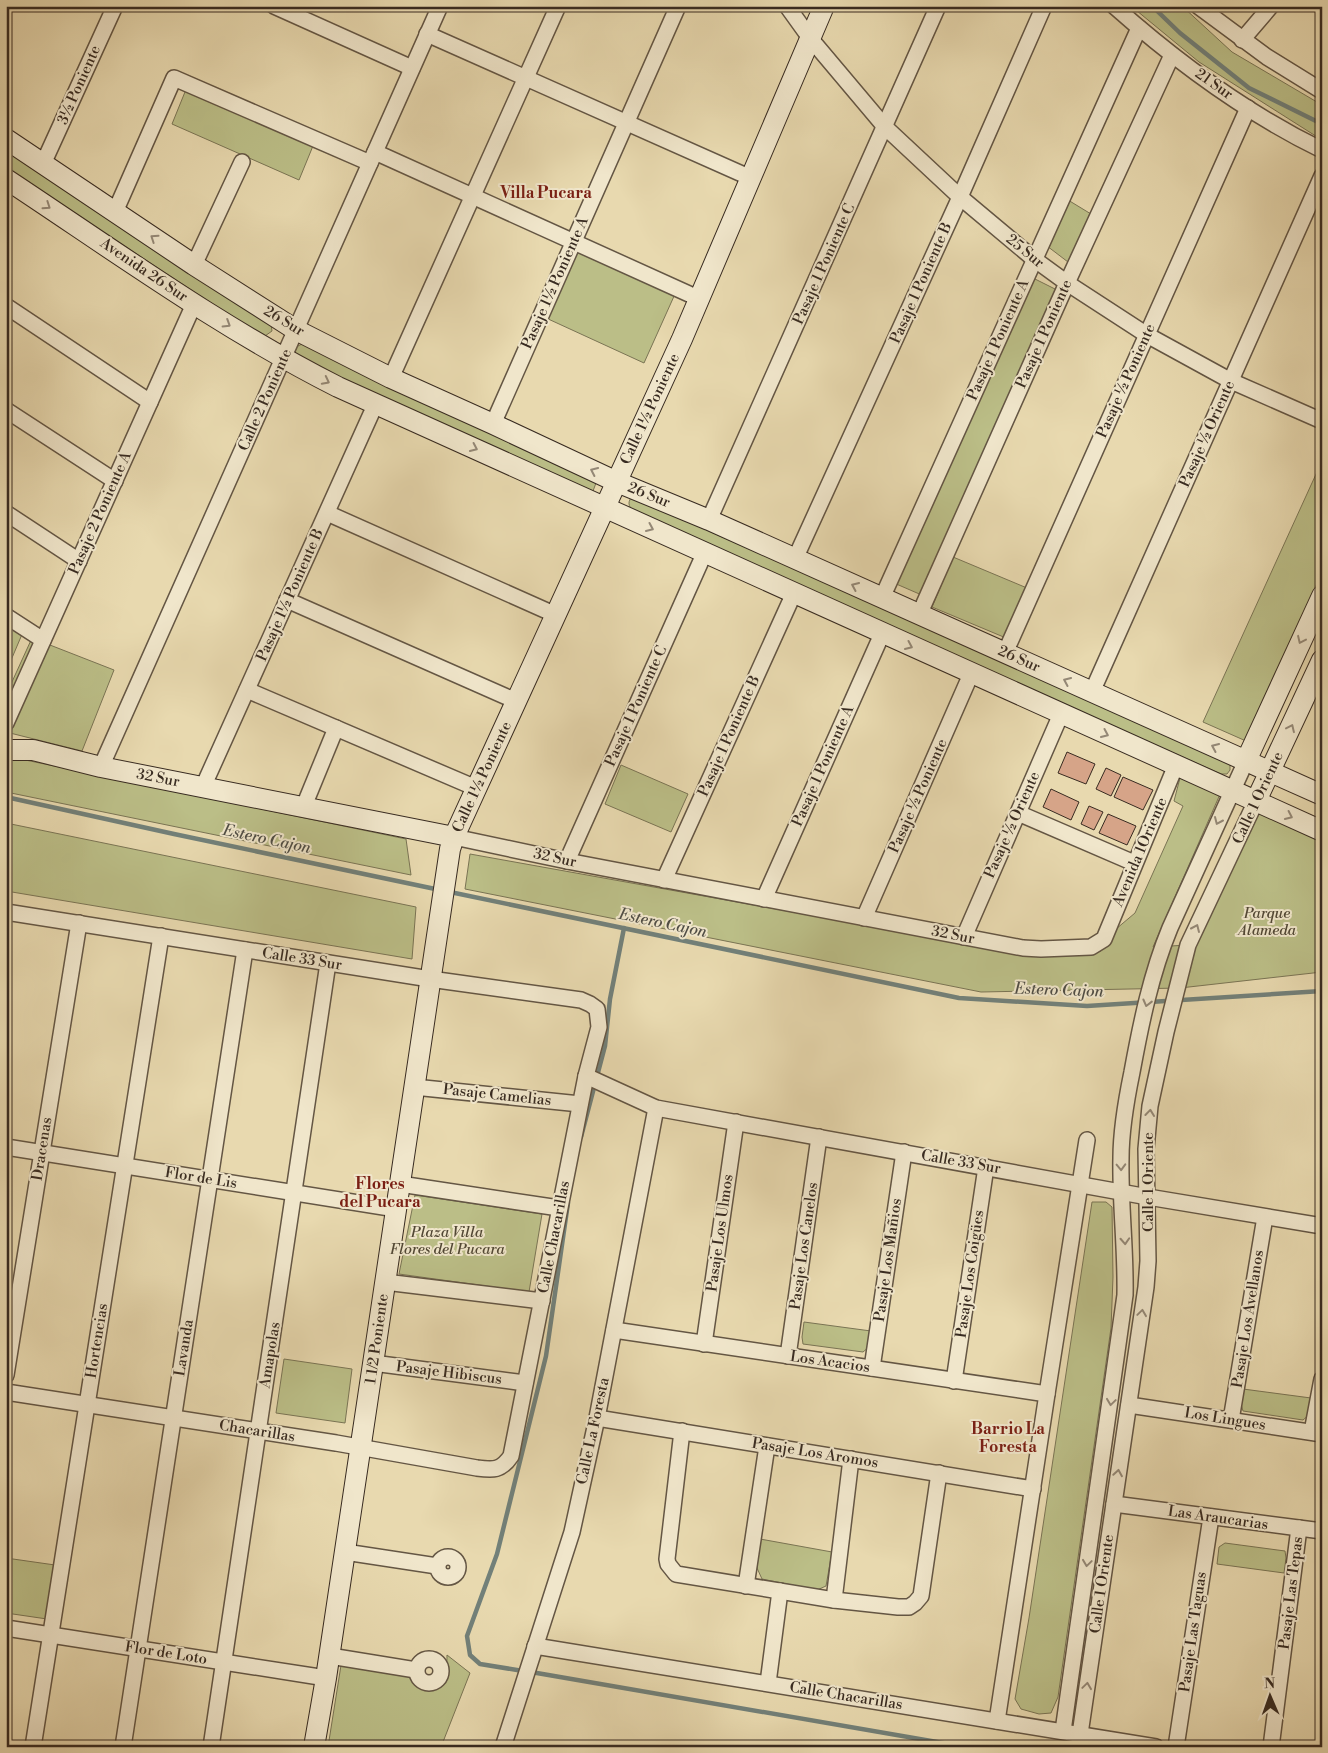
<svg xmlns="http://www.w3.org/2000/svg" width="1328" height="1753" font-family="'Libre Bodoni',serif">
<style>
.green{fill:#bbbe87;stroke:#7a7454}
.lines{fill:none;stroke-linecap:round;stroke-linejoin:round}
.stream{stroke:#728079;stroke-width:4.5}
.building{fill:#d6a488;stroke:#382b21}
.street-casing{stroke:#645644;stroke-width:18}
.secondary-casing{stroke:#382b21;stroke-width:22}
.street{stroke:#f0e6cb;stroke-width:15}
.secondary{stroke:#f0e6cb;stroke-width:20}
.oneway{stroke:#948876}
.labels{text-anchor:middle;dominant-baseline:central;stroke-width:4;stroke-linejoin:round;paint-order:stroke}
.street-label{font-size:15px;fill:#382b21;stroke:#f0e6cb}
.park-label{font-size:15px;font-style:italic;fill:#524835;stroke:#f0e6cb}
.neighbourhood-label{font-size:16px;font-weight:bold;fill:#7a1f14;stroke:#f0e6cb}
.water-label{font-size:16px;font-style:italic;fill:#504e46;stroke:#f0e6cb}
</style>
<rect width="100%" height="100%" fill="#e8d9af"/>
<filter id="stains"><feTurbulence type="fractalNoise" baseFrequency=".004" numOctaves="4"/><feColorMatrix values="0 0 0 0 .2 0 0 0 0 .09 0 0 0 0 .02 0 0 0 .5 -.17"/></filter>
<radialGradient id="worn" r=".72"><stop offset=".6" stop-color="#630" stop-opacity="0"/><stop offset="1" stop-color="#630" stop-opacity=".3"/></radialGradient>
<!-- green -->
<g class="green">
<path d="M1131,6H1182L1232,52L1322,105V140L1199,62Z"/>
<path d="M187,87L315,141L299,180L172,124Z"/>
<path d="M6,149L271,324L272,331L265,336L258,334L6,168Z"/>
<path d="M1068,200L1091,214L1068,262L1047,246Z"/>
<path d="M578,249L675,294L644,363L546,318Z"/>
<path d="M1031,277L1059,291L924,596L894,583Z"/>
<path d="M302,344H306L596,483L593,491L387,403L293,353L296,347Z"/>
<path d="M1322,461V572L1246,741L1203,722Z"/>
<path d="M632,497L1230,762V770L1227,774H1221L635,514C630,508 626,503 632,497Z"/>
<path d="M953,557L1027,588L1006,638L932,607Z"/>
<path d="M6,622L23,632L6,672Z"/>
<path d="M32,638L114,670L82,751L6,732V695Z"/>
<path d="M6,756L406,839L411,875L6,792Z"/>
<path d="M621,765L688,794L671,832L605,804Z"/>
<path d="M1180,778L1221,792L1153,947L1188,945L1264,801L1322,827V972L1180,988L981,992L465,889L470,854L1032,955L1101,951L1116,929L1135,913L1183,806L1174,801Z"/>
<path d="M6,823L416,907L412,959L6,891Z"/>
<path d="M415,1195L542,1214L529,1292L399,1274Z"/>
<path d="M1092,1202H1106L1112,1207L1113,1277L1111,1328L1058,1697L1051,1713L1039,1714L1021,1709L1015,1699L1029,1618Z"/>
<path d="M804,1322L871,1331L869,1347L863,1352L803,1344L802,1337Z"/>
<path d="M284,1359L352,1369L345,1423L276,1413Z"/>
<path d="M1243,1389L1311,1398L1309,1415L1303,1420L1243,1411L1241,1404Z"/>
<path d="M760,1539L832,1552L826,1586L817,1590L762,1579L757,1568Z"/>
<path d="M1225,1543L1285,1551L1286,1558L1284,1573L1217,1564L1219,1547Z"/>
<path d="M6,1558L55,1565L47,1619L6,1613Z"/>
<path d="M447,1655L470,1673L441,1747H328L342,1659L415,1673L420,1681C443,1685 447,1675 447,1655Z"/>
</g>
<g class="lines">
<!-- stream -->
<g class="stream">
<path d="M1152,6L1180,33L1249,88L1322,124"/>
<path d="M6,797L174,834L440,890"/>
<path d="M450,892L959,998L1087,1006L1322,991"/>
<path d="M581,1137L605,1046L610,999L624,928"/>
<path d="M523,1671L480,1664L470,1655L467,1636L497,1554L546,1356L568,1203"/>
<path d="M531,1672L966,1747"/>
</g>
</g>
<!-- building -->
<g class="building">
<path d="M1067,752L1095,764L1086,784L1058,773Z"/>
<path d="M1106,768L1121,775L1111,796L1096,789Z"/>
<path d="M1123,777L1153,790L1143,810L1114,797Z"/>
<path d="M1051,789L1079,802L1071,820L1043,807Z"/>
<path d="M1089,806L1103,812L1094,830L1081,824Z"/>
<path d="M1108,814L1136,826L1127,845L1099,833Z"/>
</g>
<g class="lines">
<defs>
<g id="street">
<path d="M274,6L412,68"/>
<path d="M787,6L810,38L885,127L960,197L1034,259L1067,283L1147,335L1231,381L1322,421"/>
<path d="M1114,6C1177,62 1246,113 1322,150"/>
<path d="M1198,6L1267,57L1322,91"/>
<path d="M427,34L751,178"/>
<path d="M1242,40L1271,6"/>
<path d="M375,152L700,299"/>
<path d="M43,164L115,6"/>
<path d="M115,212L174,78L370,163"/>
<path d="M194,265L242,162"/>
<path d="M6,306L150,402"/>
<path d="M391,378L558,6"/>
<path d="M6,410L115,481"/>
<path d="M493,424L678,6"/>
<path d="M6,513L79,561"/>
<path d="M327,513L556,615"/>
<path d="M709,520L938,6"/>
<path d="M795,559L960,197L1044,6"/>
<path d="M882,598L1139,28"/>
<path d="M287,600L516,701"/>
<path d="M919,615L1067,283L1172,55"/>
<path d="M6,616L43,640"/>
<path d="M1005,653L1248,108"/>
<path d="M247,690L476,788"/>
<path d="M1092,692L1322,176"/>
<path d="M6,723L194,304"/>
<path d="M101,767L440,6"/>
<path d="M203,787L376,403"/>
<path d="M304,806L336,728"/>
<path d="M1018,813L1134,863"/>
<path d="M454,837L567,861L1023,948L1041,949L1091,947L1104,939L1176,765"/>
<path d="M567,861L705,552"/>
<path d="M664,880L794,593"/>
<path d="M764,899L882,634"/>
<path d="M6,912L430,979L581,1000L590,1004L597,1009L599,1027L586,1076L511,1456C501,1471 493,1470 477,1468L336,1443L6,1392"/>
<path d="M864,918L971,674"/>
<path d="M964,937L1061,714"/>
<path d="M586,1076L656,1108L1148,1197L1322,1226"/>
<path d="M414,1087L580,1104"/>
<path d="M6,1147L396,1209"/>
<path d="M400,1184L559,1208"/>
<path d="M385,1282L542,1301"/>
<path d="M614,1330L1047,1394"/>
<path d="M704,1344L736,1122"/>
<path d="M788,1356L819,1137"/>
<path d="M373,1363L525,1383"/>
<path d="M872,1368L904,1152"/>
<path d="M6,1375L79,923"/>
<path d="M954,1381L986,1167"/>
<path d="M1129,1405L1322,1434"/>
<path d="M597,1418L1033,1489"/>
<path d="M1231,1420L1265,1217"/>
<path d="M682,1431L667,1559L668,1564L676,1574L834,1600L898,1607H909L915,1603L921,1596L939,1473"/>
<path d="M1312,1432L1322,1379"/>
<path d="M1114,1504L1322,1531"/>
<path d="M345,1552L437,1566"/>
<circle cx="448" cy="1567" r="10"/>
<path d="M746,1586L767,1446"/>
<path d="M834,1600L851,1459"/>
<path d="M6,1628L326,1678"/>
<path d="M535,1646L1156,1747"/>
<path d="M330,1656L416,1670"/>
<circle cx="429" cy="1671" r="12"/>
<path d="M768,1683L780,1591"/>
<path d="M997,1721L1047,1394L1087,1140"/>
<path d="M1063,1731L1125,1295C1126,1250 1120,1204 1121,1158C1121,1129 1126,1101 1132,1072C1141,1023 1151,974 1170,928L1246,761"/>
<path d="M1080,1734L1146,1287L1148,1261L1146,1149L1150,1106L1166,1032L1188,945L1256,801"/>
<path d="M33,1747L161,936"/>
<path d="M123,1747L245,950"/>
<path d="M211,1747L328,963"/>
<path d="M503,1747L572,1532L597,1418L656,1108"/>
<path d="M1176,1747L1211,1517"/>
<path d="M1271,1747L1299,1528"/>
</g>
<g id="secondary">
<path d="M6,139L194,265L296,330L391,378L493,424L617,482L709,520L1322,795"/>
<path d="M6,179C115,251 221,328 338,387L1322,831"/>
<path d="M6,750H33L101,767L454,837"/>
<path d="M1246,761L1322,596"/>
<path d="M1256,801L1322,660"/>
<path d="M314,1747L326,1678L450,849L454,837L682,339L824,6"/>
</g>
</defs>
<!-- street casing -->
<use href="#street" class="street-casing"/>
<!-- secondary casing -->
<use href="#secondary" class="secondary-casing"/>
<!-- street -->
<use href="#street" class="street"/>
<!-- secondary -->
<use href="#secondary" class="secondary"/>
</g>
<!-- one-way arrows -->
<defs><path id="oneway-chevron" d="M-2-3.5L2.5 0L-2 3.5" fill="none" stroke-width="1.6" stroke-linecap="round" stroke-linejoin="round" transform="scale(1.25)"/></defs>
<g class="oneway">
<use href="#oneway-chevron" transform="translate(47 206) rotate(34)"/>
<use href="#oneway-chevron" transform="translate(154 238) rotate(-146)"/>
<use href="#oneway-chevron" transform="translate(227 324) rotate(32)"/>
<use href="#oneway-chevron" transform="translate(326 381) rotate(27)"/>
<use href="#oneway-chevron" transform="translate(474 448) rotate(25)"/>
<use href="#oneway-chevron" transform="translate(594 471) rotate(-155)"/>
<use href="#oneway-chevron" transform="translate(650 528) rotate(24)"/>
<use href="#oneway-chevron" transform="translate(855 586) rotate(-156)"/>
<use href="#oneway-chevron" transform="translate(1301 640) rotate(115)"/>
<use href="#oneway-chevron" transform="translate(909 646) rotate(24)"/>
<use href="#oneway-chevron" transform="translate(1067 681) rotate(-156)"/>
<use href="#oneway-chevron" transform="translate(1291 728) rotate(-65)"/>
<use href="#oneway-chevron" transform="translate(1105 734) rotate(24)"/>
<use href="#oneway-chevron" transform="translate(1215 747) rotate(-156)"/>
<use href="#oneway-chevron" transform="translate(1289 816) rotate(25)"/>
<use href="#oneway-chevron" transform="translate(1218 821) rotate(114)"/>
<use href="#oneway-chevron" transform="translate(1196 928) rotate(-66)"/>
<use href="#oneway-chevron" transform="translate(1147 1003) rotate(104)"/>
<use href="#oneway-chevron" transform="translate(1150 1113) rotate(-84)"/>
<use href="#oneway-chevron" transform="translate(1121 1167) rotate(88)"/>
<use href="#oneway-chevron" transform="translate(1125 1241) rotate(87)"/>
<use href="#oneway-chevron" transform="translate(1142 1313) rotate(-82)"/>
<use href="#oneway-chevron" transform="translate(1111 1402) rotate(98)"/>
<use href="#oneway-chevron" transform="translate(1118 1473) rotate(-81)"/>
<use href="#oneway-chevron" transform="translate(1087 1563) rotate(98)"/>
<use href="#oneway-chevron" transform="translate(1087 1686) rotate(-82)"/>
</g>
<g class="labels">
<!-- street labels -->
<g class="street-label">
<text transform="translate(1214 84) rotate(35)">21 Sur</text>
<text transform="translate(79 85) rotate(-66)">3½ Poniente</text>
<text transform="translate(1025 251) rotate(39)">25 Sur</text>
<text transform="translate(824 264) rotate(-66)">Pasaje 1 Poniente C</text>
<text transform="translate(144 270) rotate(34)">Avenida 26 Sur</text>
<text transform="translate(555 283) rotate(-66)">Pasaje 1½ Poniente A</text>
<text transform="translate(921 283) rotate(-66)">Pasaje 1 Poniente B</text>
<text transform="translate(284 321) rotate(31)">26 Sur</text>
<text transform="translate(1044 334) rotate(-66)">Pasaje 1 Poniente</text>
<text transform="translate(998 340) rotate(-66)">Pasaje 1 Poniente A</text>
<text transform="translate(1126 381) rotate(-66)">Pasaje ½ Poniente</text>
<text transform="translate(265 400) rotate(-66)">Calle 2 Poniente</text>
<text transform="translate(650 409) rotate(-65)">Calle 1½ Poniente</text>
<text transform="translate(1207 434) rotate(-66)">Pasaje ½ Oriente</text>
<text transform="translate(649 495) rotate(22)">26 Sur</text>
<text transform="translate(100 513) rotate(-66)">Pasaje 2 Poniente A</text>
<text transform="translate(290 595) rotate(-66)">Pasaje 1½ Poniente B</text>
<text transform="translate(1019 659) rotate(24)">26 Sur</text>
<text transform="translate(636 706) rotate(-66)">Pasaje 1 Poniente C</text>
<text transform="translate(729 736) rotate(-66)">Pasaje 1 Poniente B</text>
<text transform="translate(823 766) rotate(-66)">Pasaje 1 Poniente A</text>
<text transform="translate(482 777) rotate(-65)">Calle 1½ Poniente</text>
<text transform="translate(158 778) rotate(11)">32 Sur</text>
<text transform="translate(918 796) rotate(-66)">Pasaje ½ Poniente</text>
<text transform="translate(1258 798) rotate(-65)">Calle 1 Oriente</text>
<text transform="translate(1012 825) rotate(-66)">Pasaje ½ Oriente</text>
<text transform="translate(1140 852) rotate(-67)">Avenida 1Oriente</text>
<text transform="translate(555 858) rotate(12)">32 Sur</text>
<text transform="translate(953 935) rotate(11)">32 Sur</text>
<text transform="translate(302 959) rotate(9)">Calle 33 Sur</text>
<text transform="translate(497 1095) rotate(6)">Pasaje Camelias</text>
<text transform="translate(42 1149) rotate(-81)">Dracenas</text>
<text transform="translate(961 1162) rotate(10)">Calle 33 Sur</text>
<text transform="translate(201 1178) rotate(9)">Flor de Lis</text>
<text transform="translate(1148 1182) rotate(-90)">Calle 1 Oriente</text>
<text transform="translate(720 1233) rotate(-82)">Pasaje Los Ulmos</text>
<text transform="translate(554 1237) rotate(-79)">Calle Chacarillas</text>
<text transform="translate(804 1246) rotate(-82)">Pasaje Los Canelos</text>
<text transform="translate(888 1260) rotate(-82)">Pasaje Los Mañios</text>
<text transform="translate(970 1274) rotate(-82)">Pasaje Los Coigües</text>
<text transform="translate(1248 1319) rotate(-81)">Pasaje Los Avellanos</text>
<text transform="translate(377 1339) rotate(-82)">1 1/2 Poniente</text>
<text transform="translate(97 1341) rotate(-81)">Hortencias</text>
<text transform="translate(184 1348) rotate(-81)">Lavanda</text>
<text transform="translate(270 1355) rotate(-81)">Amapolas</text>
<text transform="translate(830 1362) rotate(8)">Los Acacios</text>
<text transform="translate(449 1373) rotate(7)">Pasaje Hibiscus</text>
<text transform="translate(1225 1419) rotate(9)">Los Lingues</text>
<text transform="translate(257 1431) rotate(9)">Chacarillas</text>
<text transform="translate(593 1431) rotate(-78)">Calle La Foresta</text>
<text transform="translate(815 1453) rotate(9)">Pasaje Los Aromos</text>
<text transform="translate(1218 1518) rotate(8)">Las Araucarias</text>
<text transform="translate(1102 1584) rotate(-82)">Calle 1 Oriente</text>
<text transform="translate(1291 1593) rotate(-83)">Pasaje Las Tepas</text>
<text transform="translate(1193 1632) rotate(-82)">Pasaje Las Taguas</text>
<text transform="translate(166 1653) rotate(9)">Flor de Loto</text>
<text transform="translate(846 1696) rotate(9)">Calle Chacarillas</text>
</g>
<!-- park labels -->
<g class="park-label">
<text x="1267" y="913">Parque<tspan x="1267" dy="17">Alameda</tspan></text>
<text x="447" y="1232">Plaza Villa<tspan x="447" dy="17">Flores del Pucara</tspan></text>
</g>
<!-- neighbourhood labels -->
<g class="neighbourhood-label">
<text x="546" y="193">Villa Pucara</text>
<text x="380" y="1184">Flores<tspan x="380" dy="18">del Pucara</tspan></text>
<text x="1008" y="1429">Barrio La<tspan x="1008" dy="18">Foresta</tspan></text>
</g>
<!-- water labels -->
<g class="water-label">
<text transform="translate(267 839) rotate(12)">Estero Cajon</text>
<text transform="translate(663 923) rotate(12)">Estero Cajon</text>
<text transform="translate(1059 990) rotate(2)">Estero Cajon</text>
</g>
</g>
<!-- margin -->
<rect width="1328" height="1753" fill="none" stroke="#e8d9af" stroke-width="25"/>
<rect x="8" y="8" width="1313" height="1738" fill="none" stroke="#382b21" stroke-width="2.5"/>
<rect x="12" y="12" width="1303" height="1728" fill="none" stroke="#382b21"/>
<!-- north arrow -->
<g transform="translate(1270 1696) rotate(358)" stroke="#f0e6cb" stroke-width="4" paint-order="stroke">
<path d="M0-4L9 19L0 12L-9 19Z" fill="#382b21"/>
<text y="-8" font-size="14" font-weight="bold" text-anchor="middle" fill="#382b21">N</text>
</g>
<rect width="100%" height="100%" filter="url(#stains)"/>
<rect width="100%" height="100%" fill="url(#worn)"/>
</svg>
